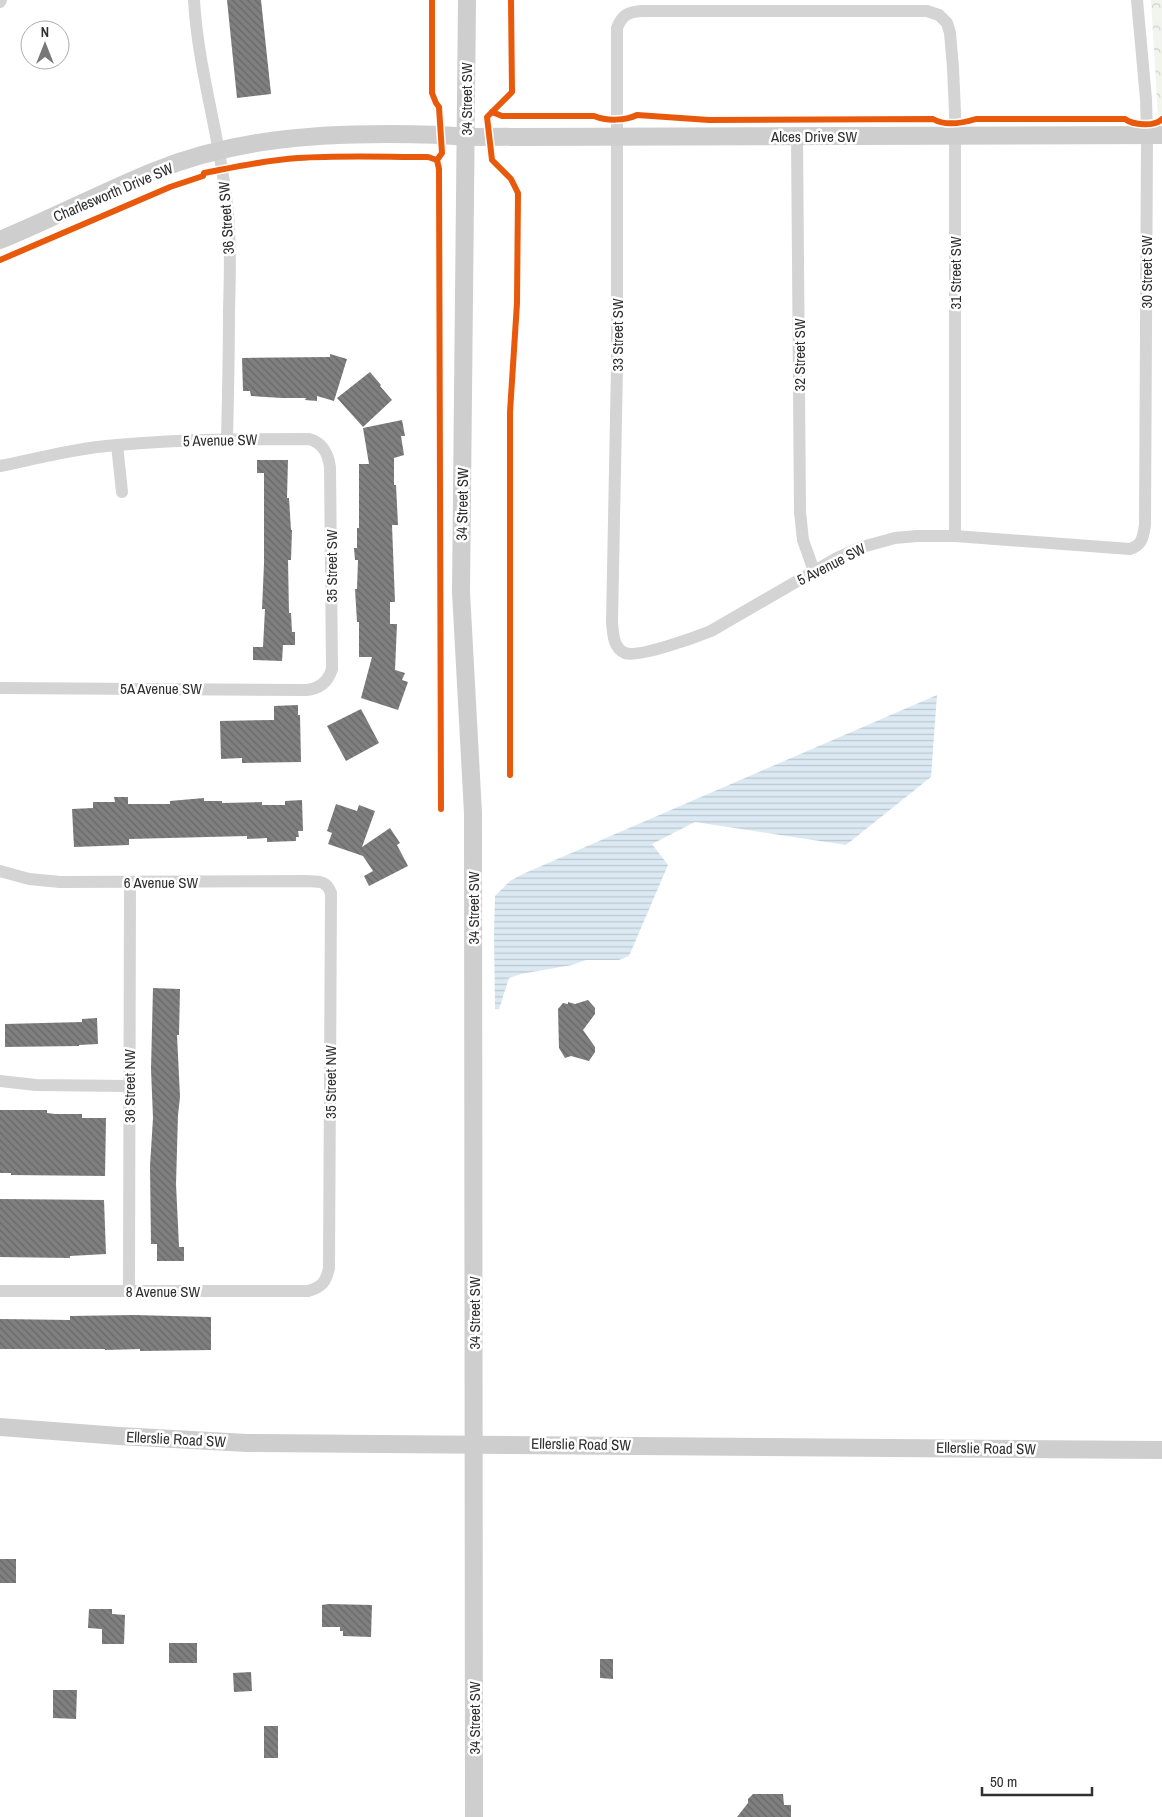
<svg xmlns="http://www.w3.org/2000/svg" width="1162" height="1817" font-family="'Archivo Narrow',sans-serif">
<style>
.park{fill:url(#park-crowns)}
.water{fill:url(#water-rules)}
.building{fill:url(#building-back-hatch)}
.lines{fill:none;stroke-linecap:round;stroke-linejoin:round}
.street{stroke:#d4d4d4;stroke-width:12}
.secondary{stroke:#cecece;stroke-width:18}
.cycleway-casing{stroke:#fff;stroke-width:9}
.cycleway{stroke:#e8590c;stroke-width:6}
.labels{text-anchor:middle;dominant-baseline:central;stroke-width:5;stroke-linejoin:round;paint-order:stroke}
.street-label{font-size:15px;fill:#303030;stroke:#fff}
</style>
<defs>
<pattern id="park-crowns" width="20" height="18" patternUnits="userSpaceOnUse" patternTransform="scale(1.25)"><rect width="20" height="18" fill="#f1f5ed"/><path d="M2 6a3 3 0 1 1 6 0M12 15a3 3 0 1 1 6 0" fill="none" stroke="#cfd2cc"/></pattern>
<pattern id="water-rules" width="6" height="5" patternUnits="userSpaceOnUse" patternTransform="scale(1.25)"><rect width="6" height="5" fill="#dbe9f2"/><path d="M0 2.5h6" fill="none" stroke="#bcc8d0"/></pattern>
<pattern id="building-back-hatch" width="6" height="6" patternUnits="userSpaceOnUse" patternTransform="scale(1.25)"><rect width="6" height="6" fill="#7f7f7f"/><path d="M-1 5l2 2M0 0l6 6M5-1l2 2" fill="none" stroke="#686868"/></pattern>
</defs>
<rect width="100%" height="100%" fill="#fff"/>
<!-- park -->
<path class="park" d="M1151,0H1162V121L1158,117Z"/>
<!-- water -->
<path class="water" d="M937,695L931,777L846,845L695,822L652,844L668,865L629,956L619,960H586L572,965L521,974L509,978L499,1009H495L494,934L495,896L510,881L525,873Z"/>
<!-- building -->
<g class="building">
<path d="M227,0H261L271,94L237,98Z"/>
<path d="M330,354L347,359L334,401L317,396V401L305,400L306,398H282L251,396L250,391H243L242,358L330,357Z"/>
<path d="M370,372L381,385L380,386L392,400L363,427L337,398Z"/>
<path d="M402,420L405,436H401L404,455L394,458V485H396L398,525H392L395,602H390V624H397L395,670L405,673L402,680L408,682L398,710L361,698L372,657H359V622H357L355,589H357L358,560H355L354,548H357V528H359V464H369L363,428Z"/>
<path d="M257,460H288L287,498H289L291,530H292L291,560H288L289,613H291L292,632H295V645H283L282,661L253,660V647H263L265,609H262L264,564V473H257Z"/>
<path d="M298,705V715H300L301,762L242,763V758L221,759L220,721L274,720V706Z"/>
<path d="M361,709L379,743L346,761L327,726Z"/>
<path d="M114,797H128V804H170V801L204,798V801H222V803L262,802V805H285V801L302,800L303,831H298L299,837H296V841L267,842V838L247,839V836L129,839V845L74,847L72,809L93,808V802H115Z"/>
<path d="M336,804L357,811L359,805L375,811L362,847L390,828L400,843L397,845L408,866L369,886L364,876L373,871L363,856L328,844L332,833L327,831Z"/>
<path d="M153,988L180,989L179,1035H177L180,1097L178,1115L176,1184L179,1247H184V1261H157V1244H151L150,1166L153,1118L151,1069Z"/>
<path d="M588,1000L595,1008V1014L583,1030L595,1047V1052L589,1061L571,1056L565,1058L559,1048L558,1009L563,1003L568,1004V1002L575,1004Z"/>
<path d="M97,1018L98,1044L79,1045V1046L5,1047V1024L82,1022V1019Z"/>
<path d="M0,1110H47V1113L55,1114H82V1118H106L105,1176L11,1175V1173H0Z"/>
<path d="M0,1199L104,1200L106,1254L70,1256V1258L0,1257Z"/>
<path d="M134,1315L211,1317V1350L140,1351V1349L105,1350V1349H0V1319L70,1320V1316Z"/>
<rect x="0" y="1559" width="16" height="24"/>
<path d="M328,1604L372,1605L371,1637L343,1636V1631H340V1627H322V1605Z"/>
<path d="M89,1609H112V1614L125,1615L124,1644H102V1629L88,1628Z"/>
<rect x="169" y="1643" width="28" height="20"/>
<path d="M600,1659H613V1679L600,1678Z"/>
<path d="M251,1672L252,1691L234,1692L233,1673Z"/>
<path d="M53,1690H77L76,1719L53,1718Z"/>
<rect x="264" y="1726" width="14" height="32"/>
<path d="M753,1794H783L784,1805H791V1817H737L748,1803V1799Z"/>
</g>
<g class="lines">
<!-- street -->
<g class="street">
<path d="M194,0C198,70 220,136 227,205C231,240 230,276 229,311C229,354 228,397 227,440"/>
<path d="M0,2L1,0"/>
<path d="M797,136L800,512L803,540L814,571"/>
<path d="M117,445L122,492"/>
<path d="M0,466C39,458 77,448 117,445C181,439 245,439 309,439C323,443 328,453 330,467L332,669C328,682 319,689 306,690L0,688"/>
<path d="M955,536V112L953,68L950,33L947,23L939,15L927,11H641C628,12 622,15 617,28V367L612,622C613,633 613,648 625,653C639,658 696,637 711,631L837,558L862,547L895,538L917,536H955L1130,549C1143,545 1143,536 1145,525L1147,135L1146,99L1137,0"/>
<path d="M0,871L29,879L60,882L306,881C319,882 326,880 331,893L329,1268C326,1282 322,1287 308,1291H0"/>
<path d="M0,1081L36,1085L129,1086"/>
<path d="M129,1291L130,882"/>
</g>
<!-- secondary -->
<g class="secondary">
<path d="M467,0L461,592L473,813L474,1817"/>
<path d="M0,240C51,219 101,193 152,172C227,141 307,134 387,134C413,134 440,134 466,137L1162,135"/>
<path d="M0,1427L119,1436L247,1443L1162,1450"/>
</g>
<defs>
<g id="cycleway">
<path d="M432,0V93L436,103L439,107L442,153L437,160L439,169L441,809"/>
<path d="M492,112L502,116H594C606,121 625,121 637,115L709,120L933,119C945,126 963,123 976,119H1125C1133,125 1154,127 1162,119"/>
<path d="M0,260L170,187L203,176L204,173C235,167 266,160 298,158C341,155 385,157 428,157L437,160"/>
<path d="M510,775V412L517,303L518,193L511,179L492,160L487,117L512,92L511,0"/>
</g>
</defs>
<!-- cycleway casing -->
<use href="#cycleway" class="cycleway-casing"/>
<!-- cycleway -->
<use href="#cycleway" class="cycleway"/>
</g>
<g class="labels">
<!-- street labels -->
<g class="street-label">
<text transform="translate(466 99) rotate(-90)">34 Street SW</text>
<text x="814" y="136">Alces Drive SW</text>
<text transform="translate(113 192) rotate(-23)">Charlesworth Drive SW</text>
<text transform="translate(226 218) rotate(-94)">36 Street SW</text>
<text transform="translate(1146 272) rotate(-90)">30 Street SW</text>
<text transform="translate(955 273) rotate(-90)">31 Street SW</text>
<text transform="translate(617 335) rotate(-90)">33 Street SW</text>
<text transform="translate(799 355) rotate(-90)">32 Street SW</text>
<text transform="translate(220 440) rotate(-1)">5 Avenue SW</text>
<text transform="translate(462 504) rotate(-89)">34 Street SW</text>
<text transform="translate(831 564) rotate(-27)">5 Avenue SW</text>
<text transform="translate(331 566) rotate(-90)">35 Street SW</text>
<text x="161" y="688">5A Avenue SW</text>
<text x="161" y="882">6 Avenue SW</text>
<text transform="translate(473 908) rotate(-90)">34 Street SW</text>
<text transform="translate(330 1082) rotate(-90)">35 Street NW</text>
<text transform="translate(129 1086) rotate(-90)">36 Street NW</text>
<text x="163" y="1291">8 Avenue SW</text>
<text transform="translate(474 1313) rotate(-90)">34 Street SW</text>
<text transform="translate(176 1439) rotate(3)">Ellerslie Road SW</text>
<text transform="translate(581 1444) rotate(1)">Ellerslie Road SW</text>
<text transform="translate(986 1448) rotate(1)">Ellerslie Road SW</text>
<text transform="translate(474 1718) rotate(-90)">34 Street SW</text>
</g>
</g>
<!-- north arrow -->
<g transform="translate(45 45)"><circle r="24" fill="#ffffff" stroke="#acacac"/>
<path d="M0-4L9 19L0 12L-9 19Z" fill="#787878"/>
<text y="-8" font-size="14" font-weight="bold" text-anchor="middle" fill="#303030">N</text>
</g>
<!-- scale -->
<path d="M982 1787v8h110v-8" fill="none" stroke="#303030" stroke-width="2.5"/>
<text x="990" y="1787" font-size="15" fill="#303030" stroke="#ffffff" stroke-width="4" paint-order="stroke">50 m</text>
</svg>
